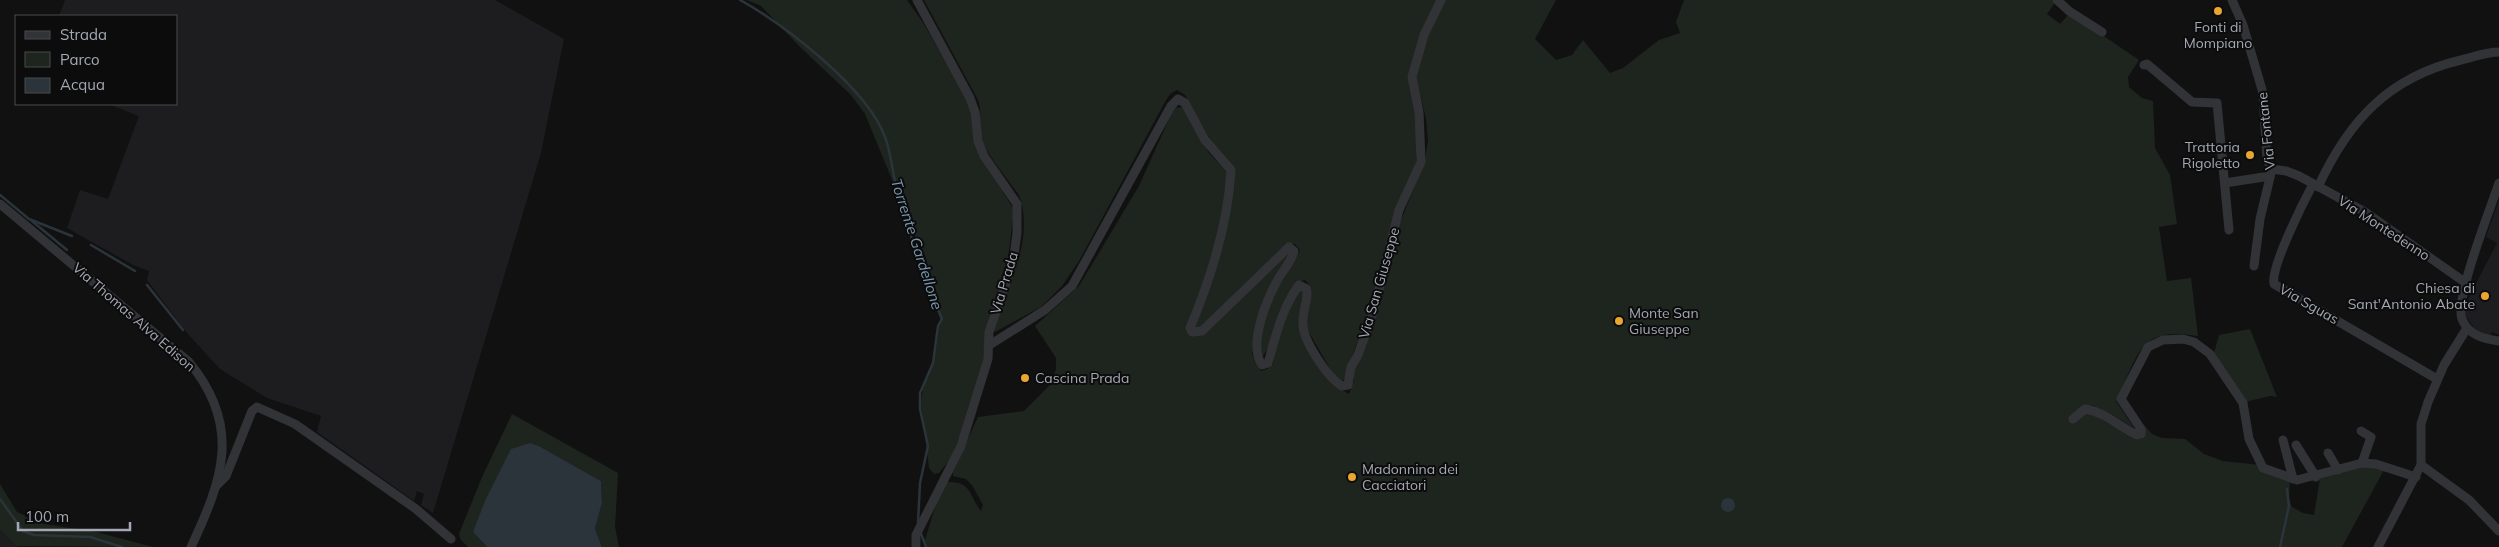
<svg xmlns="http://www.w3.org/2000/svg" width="2499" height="547" font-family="Mulish,sans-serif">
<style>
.built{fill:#1d1d1f}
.green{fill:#1d251e}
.water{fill:#2b343a}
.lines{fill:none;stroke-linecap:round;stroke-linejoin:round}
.stream{stroke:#2b343a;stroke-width:2.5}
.minor{stroke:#323337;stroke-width:9}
.poi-dot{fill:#eaa631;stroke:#0c0c0d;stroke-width:2}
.labels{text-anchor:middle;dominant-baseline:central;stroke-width:4;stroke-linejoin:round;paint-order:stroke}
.poi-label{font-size:14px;fill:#a3a8b2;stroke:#0c0c0d;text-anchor:start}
.street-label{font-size:14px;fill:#a3a8b2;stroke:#0c0c0d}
.water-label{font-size:15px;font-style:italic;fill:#7a97ad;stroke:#0c0c0d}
</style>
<rect width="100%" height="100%" fill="#111112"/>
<!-- built -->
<g class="built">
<path d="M65,0H495L564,39L541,153L433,513L421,505L424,494L417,491L414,501L317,432L321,416L267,398L220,369L187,333L147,280L149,271L133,265L67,228L80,190L108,199L139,116L108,104H176V16H59Z"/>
<path d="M2499,200V335L2492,332L2490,337L2475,329L2464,314L2470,295L2497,243L2486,237Z"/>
<path d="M0,530L16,546L19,547H0Z"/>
</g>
<!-- green -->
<g class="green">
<path d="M747,0H907L924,24L968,102L981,156L1014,210L1008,258L985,357L963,431L951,458L939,473L934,474L929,468L921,403L923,389L936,350L940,318L918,243L865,114L851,95L801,48L761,6Z"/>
<path d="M924,0H1438L1410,77L1416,114V164L1369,314L1349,364L1347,380L1337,381L1306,327L1312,288L1305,280L1296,282L1272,343L1262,357L1258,346L1266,311L1279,282L1294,263L1300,250L1295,244H1288L1239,289L1201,329L1196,330L1193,325L1226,228L1235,169L1214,146L1185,95L1177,90L1170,94L1165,102L1079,261L1062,286L1041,307L995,332L993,329C1008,289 1035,238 1019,195C1005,175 985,154 979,131C977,121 983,114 978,100Z"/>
<path d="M1445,0H1556L1535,39L1556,60L1572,55L1583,40L1610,73L1623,68L1659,40L1680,33L1676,22L1684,0H2057L2047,14L2060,24L2070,13L2139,60L2128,77L2129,87L2142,98L2153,101L2155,148L2170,175L2177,224L2159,227L2167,281L2191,278L2198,336C2138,326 2139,354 2116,401L2134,428L2111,414L2092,405L2097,414L2126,434L2145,432L2144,425L2152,434L2162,438L2185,439L2204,454L2223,461L2260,465L2290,480L2289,500L2292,507L2303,513L2314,515L2320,478L2362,464L2385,468L2342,547H925V540L940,491L946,482C972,481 968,494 981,511L983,505L972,485L966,479L953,476V472L978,417L1024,411L1051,384L1056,369V358L1035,326L1079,286L1139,186L1174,108L1183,107L1209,153L1228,173L1225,208L1192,335L1285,254L1289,255L1264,302L1252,353L1255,362L1261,371L1267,369L1273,364L1277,338L1297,291L1302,290L1305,295L1301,326L1336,387L1349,394L1354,381L1353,374L1395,235L1424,163L1428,141L1426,118L1416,78L1425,43Z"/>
<path d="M2250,329L2277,397L2270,396L2245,402L2214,353L2219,335Z"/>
<path d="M512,414L618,473L615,527L619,547H602L595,529L602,503L601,481L539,446L530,443L473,532L487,547H468L461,540L459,534L482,477Z"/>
<path d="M0,484L17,512L44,524L97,532L153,547L16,546L0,530Z"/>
</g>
<!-- water -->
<g class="water">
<path d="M530,443L539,446L601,481L602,503L595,529L602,547H487L473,532L485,501L511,449Z"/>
<circle cx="1728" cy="505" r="7"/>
</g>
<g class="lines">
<!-- stream -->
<g class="stream">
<path d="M740,0C785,25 867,88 885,137C891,152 892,170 896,185C908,230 923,276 942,319L938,326L933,363L920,393V409L928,446L920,483L918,523"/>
<path d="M0,195L29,219L72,236"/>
<path d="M32,221L67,250"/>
<path d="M91,245L135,271"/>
<path d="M147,285L183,330"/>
<path d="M0,499L23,531L34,535L90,537L122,547"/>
<path d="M920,531L926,547"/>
<path d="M2280,547L2289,506L2287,489"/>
</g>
<!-- minor -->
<g class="minor">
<path d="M2057,0L2069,11L2102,32"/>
<path d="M2232,0L2243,25L2263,93L2267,160L2272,169L2260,219L2254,266"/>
<path d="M2144,65L2147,64L2192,102L2217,103L2229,230"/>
<path d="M2272,169L2286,171L2299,176L2365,212L2466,283"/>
<path d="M2225,183L2270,176"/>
<path d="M2499,183C2491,207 2454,300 2462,319C2468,335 2484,339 2499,341"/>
<path d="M2313,184C2304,201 2270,268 2274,284L2437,379"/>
<path d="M2318,187C2349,120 2389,77 2461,60C2474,57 2486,52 2499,52"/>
<path d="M0,204L189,362C242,426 223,479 191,547"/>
<path d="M988,346L1045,310L1072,286L1171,106L1178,99L1185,103L1205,140L1231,170C1228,225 1211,278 1190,328L1192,332L1202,331L1289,247L1294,251C1291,264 1283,269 1277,281C1266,301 1248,345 1262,365L1268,363C1276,335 1282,308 1299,285L1307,289C1308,301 1302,313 1303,324C1303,341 1328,378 1342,386L1348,385L1351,367L1358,355L1373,313L1399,210L1421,162L1419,112L1412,77L1424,35L1441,0"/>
<path d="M2073,419L2085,409C2106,412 2119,427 2137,435L2141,434V429L2121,399L2124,393L2148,347L2163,340L2183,339L2194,342L2210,354L2243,403L2249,439L2263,468L2297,480L2362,463L2376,464L2416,477"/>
<path d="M2361,431L2371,437L2362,463"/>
<path d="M2283,440L2293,479"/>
<path d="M2296,445L2316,477"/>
<path d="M2328,453L2338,470"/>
<path d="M2421,465L2469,500L2499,531"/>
<path d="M216,486L226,476L252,411L257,407L295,424L416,509L451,539"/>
<path d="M916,547V535L961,446L988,359L989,332L1013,263L1017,233V204L984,156L978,141L975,112L970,98L917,0"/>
<path d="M2378,547L2421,465V424L2428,402L2444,365L2467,328"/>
</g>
</g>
<!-- markers -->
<g class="poi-dot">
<circle cx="2218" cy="11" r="5"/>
<circle cx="2250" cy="155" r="5"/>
<circle cx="2485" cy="296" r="5"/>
<circle cx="1619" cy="321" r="5"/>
<circle cx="1025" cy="378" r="5"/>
<circle cx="1352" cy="477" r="5"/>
</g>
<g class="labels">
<!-- poi labels -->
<g class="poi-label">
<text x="2218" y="27" text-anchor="middle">Fonti di<tspan x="2218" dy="16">Mompiano</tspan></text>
<text x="2240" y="147" text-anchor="end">Trattoria<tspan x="2240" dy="16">Rigoletto</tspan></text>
<text x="2475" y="288" text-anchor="end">Chiesa di<tspan x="2475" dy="16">Sant'Antonio Abate</tspan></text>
<text x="1629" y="313">Monte San<tspan x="1629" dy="16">Giuseppe</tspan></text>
<text x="1035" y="378">Cascina Prada</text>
<text x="1362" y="469">Madonnina dei<tspan x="1362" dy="16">Cacciatori</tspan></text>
</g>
<!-- street labels -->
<g class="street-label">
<text transform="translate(2266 131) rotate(-96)">Via Fontane</text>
<text transform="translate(2384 228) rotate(33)">Via Montedenno</text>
<text transform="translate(1004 283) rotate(-73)">Via Prada</text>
<text transform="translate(1379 283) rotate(-74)">Via San Giuseppe</text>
<text transform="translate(2309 304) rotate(30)">Via Sguas</text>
<text transform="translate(134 317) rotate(41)">Via Thomas Alva Edison</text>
</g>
<!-- water labels -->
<g class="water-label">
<text transform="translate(917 244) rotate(72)">Torrente Gardellone</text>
</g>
</g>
<!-- legend -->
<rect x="15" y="15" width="162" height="90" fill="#0c0c0d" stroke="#484a4f"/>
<rect x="25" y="31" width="25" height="8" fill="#323337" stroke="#484a4f"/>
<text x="60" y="40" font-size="15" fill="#a3a8b2">Strada</text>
<rect x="25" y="52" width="25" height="15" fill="#1d251e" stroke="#484a4f"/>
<text x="60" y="65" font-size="15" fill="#a3a8b2">Parco</text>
<rect x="25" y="78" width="25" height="15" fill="#2b343a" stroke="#484a4f"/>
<text x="60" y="90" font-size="15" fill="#a3a8b2">Acqua</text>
<!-- scale -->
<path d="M18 522v8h112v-8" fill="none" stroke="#a3a8b2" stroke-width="2.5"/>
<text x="25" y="522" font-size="15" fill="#a3a8b2" stroke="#0c0c0d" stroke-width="4" paint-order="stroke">100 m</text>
</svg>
